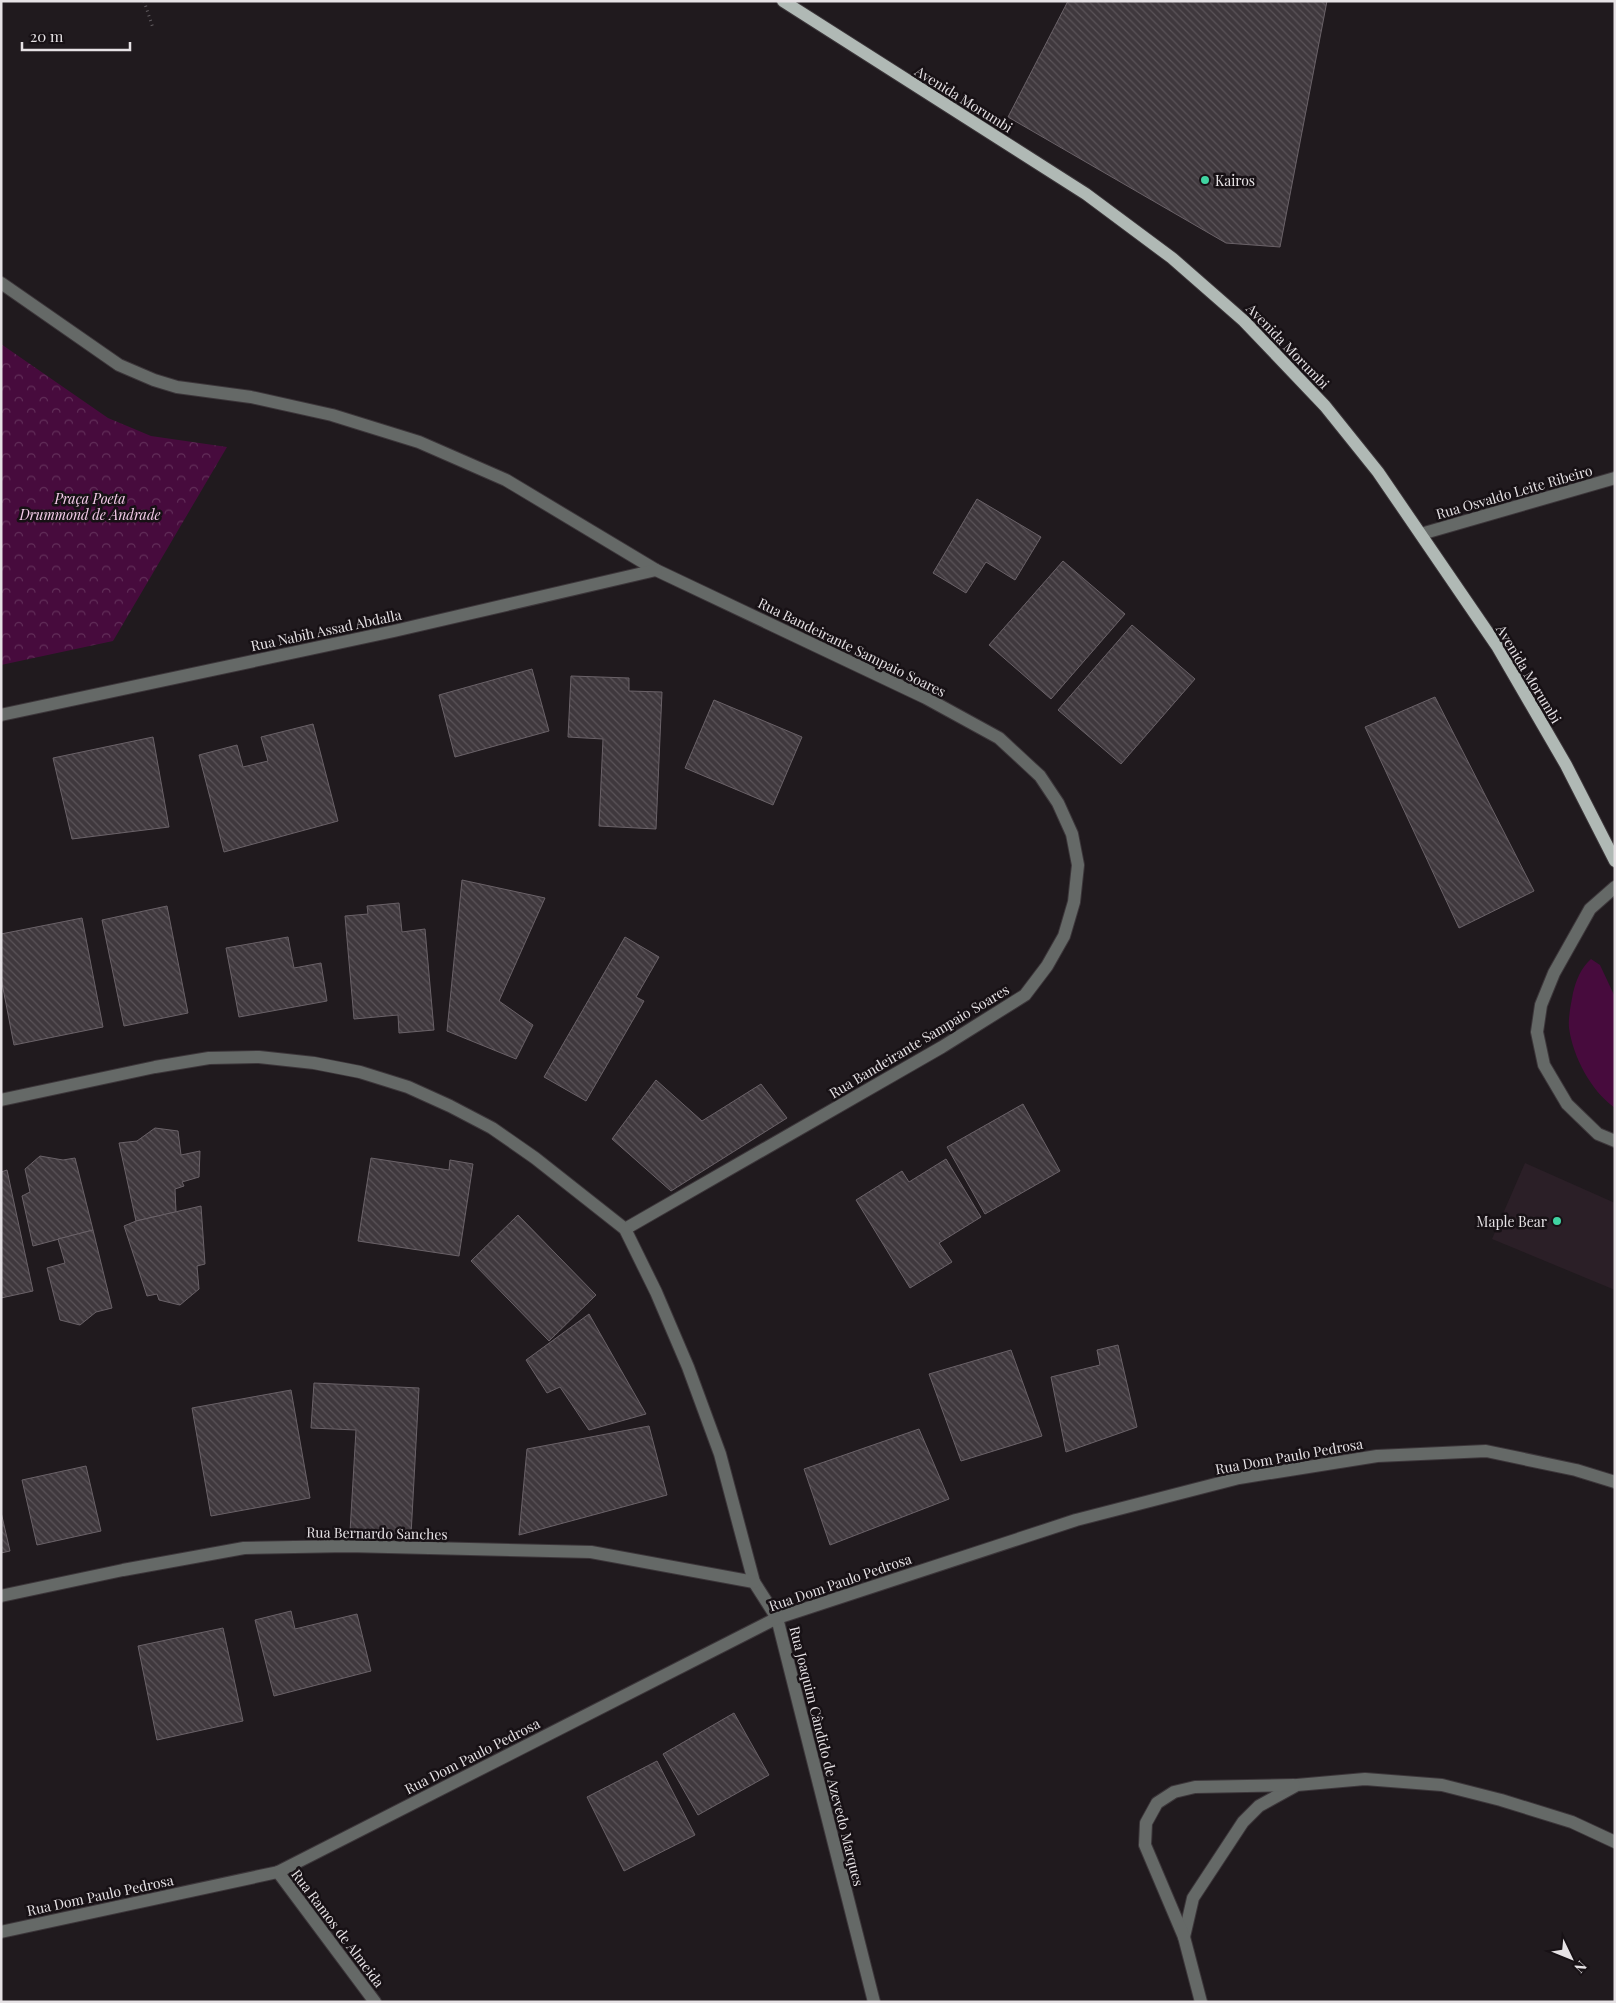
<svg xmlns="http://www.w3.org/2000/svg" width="1616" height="2003" font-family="'Playfair Display',serif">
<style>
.built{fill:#2b1f27}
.forest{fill:url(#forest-crowns)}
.park{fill:#470b3d}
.building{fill:url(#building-back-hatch);stroke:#6a6268}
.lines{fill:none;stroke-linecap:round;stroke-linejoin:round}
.minor-casing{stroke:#3c363a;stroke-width:14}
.major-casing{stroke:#3c363a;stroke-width:14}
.path{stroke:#605b5f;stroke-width:3;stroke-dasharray:1 4;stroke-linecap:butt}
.minor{stroke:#656967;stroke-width:12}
.major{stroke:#b0b9b5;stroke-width:12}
.poi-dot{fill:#40d4a2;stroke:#171115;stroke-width:2}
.labels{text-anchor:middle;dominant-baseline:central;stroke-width:5;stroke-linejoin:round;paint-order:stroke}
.street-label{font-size:14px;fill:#e6e2e5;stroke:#171115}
.poi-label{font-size:14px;fill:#e6e2e5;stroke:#171115;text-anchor:start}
.park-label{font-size:14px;font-style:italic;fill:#f6cdeb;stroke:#171115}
</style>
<defs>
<pattern id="forest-crowns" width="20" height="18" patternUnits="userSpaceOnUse" patternTransform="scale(1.25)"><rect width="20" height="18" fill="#470b3d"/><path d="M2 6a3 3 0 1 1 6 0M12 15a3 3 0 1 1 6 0" fill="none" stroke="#622e59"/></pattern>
<pattern id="building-back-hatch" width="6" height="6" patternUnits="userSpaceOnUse" patternTransform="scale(1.25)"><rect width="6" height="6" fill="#3f383d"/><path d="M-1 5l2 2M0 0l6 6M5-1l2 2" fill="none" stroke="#5b5459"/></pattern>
</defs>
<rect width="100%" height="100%" fill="#201a1e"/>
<!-- built -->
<path class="built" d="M1525,1163L1615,1203V1290L1492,1239Z"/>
<!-- forest -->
<path class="forest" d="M1,344L108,418L151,436L227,447L113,641L1,665Z"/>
<!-- park -->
<path class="park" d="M1591,959L1600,965L1615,997V1108C1591,1091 1573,1057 1569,1028C1568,1017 1571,1004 1573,993C1576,980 1581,968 1591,959Z"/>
<!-- building -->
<g class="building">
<path d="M1068,1H1327L1280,247L1226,243L1008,117Z"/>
<path d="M977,499L1041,537L1015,580L986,562L966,593L933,573Z"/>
<path d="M1063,561L1125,614L1051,699L989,645Z"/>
<path d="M1132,625L1195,679L1121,764L1058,710Z"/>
<path d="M532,669L549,731L455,757L439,695Z"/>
<path d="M571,676L629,678V691L662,692L656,829L599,826L603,739L568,737Z"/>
<path d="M1435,697L1534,891L1459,928L1365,727Z"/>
<path d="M714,700L802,737L773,805L685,768Z"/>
<path d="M313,724L338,821L224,852L199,755L237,745L243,767L268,761L261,737Z"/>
<path d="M153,737L169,827L72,839L53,758Z"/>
<path d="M462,880L545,898L499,1001L533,1025L516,1059L447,1031Z"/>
<path d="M399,903L402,932L425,929L434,1030L399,1033L398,1015L354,1019L345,916L368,914L367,906Z"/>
<path d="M167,906L188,1013L124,1026L102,920Z"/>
<path d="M82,918L103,1027L14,1045L1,978V934Z"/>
<path d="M288,937L294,968L321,963L327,1001L239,1017L226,948Z"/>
<path d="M625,937L659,957L636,997L644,1001L586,1101L544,1077Z"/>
<path d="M656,1080L702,1121L761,1084L787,1118L671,1191L612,1139Z"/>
<path d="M1023,1104L1060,1171L985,1214L947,1147Z"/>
<path d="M155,1128L178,1131L181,1155L200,1151L199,1177L182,1182L184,1186L175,1189L176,1212L136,1221L119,1143L137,1141Z"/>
<path d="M40,1156L63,1160L75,1158L93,1230L33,1246L22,1196L30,1192L25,1169Z"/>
<path d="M371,1158L449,1170L450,1160L473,1164L459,1256L358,1241Z"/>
<path d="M946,1159L981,1217L939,1243L952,1262L910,1288L856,1200L902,1171L909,1182Z"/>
<path d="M7,1170L33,1291L1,1298V1172Z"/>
<path d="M201,1206L205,1264L197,1266L199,1289L180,1305L159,1300L157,1294L147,1296L124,1226L136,1221Z"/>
<path d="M518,1215L596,1295L549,1341L471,1261Z"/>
<path d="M93,1230L112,1308L96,1312L80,1325L60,1320L47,1268L65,1263L58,1239Z"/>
<path d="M589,1314L646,1414L589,1430L560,1387L547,1393L526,1360Z"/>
<path d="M1118,1345L1137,1427L1066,1452L1051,1377L1100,1365L1097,1350Z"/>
<path d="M1011,1350L1042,1436L961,1461L929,1374Z"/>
<path d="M314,1383L419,1388L411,1535L350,1532L356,1430L311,1428Z"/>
<path d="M291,1390L310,1498L211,1516L192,1408Z"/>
<path d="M649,1426L667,1495L519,1535L527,1449Z"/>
<path d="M919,1429L949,1499L830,1545L804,1469Z"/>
<path d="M86,1466L101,1531L37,1545L22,1480Z"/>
<path d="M1,1512L10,1551L1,1553Z"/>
<path d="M291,1611L295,1629L357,1614L371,1671L274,1696L255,1620Z"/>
<path d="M223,1628L243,1721L157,1740L138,1646Z"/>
<path d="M734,1713L769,1775L698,1815L663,1754Z"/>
<path d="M657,1761L695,1835L624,1871L587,1797Z"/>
</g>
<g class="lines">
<defs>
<g id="minor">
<path d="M1,283L119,365L154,380L177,387L251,397L332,415L419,442L506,480L656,570L926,698L999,738L1040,776L1058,803L1072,834L1078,865L1074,902L1064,936L1047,966L1025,995L942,1047L625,1229"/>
<path d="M1421,534L1615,478"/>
<path d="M1,715L394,631L656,570"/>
<path d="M1615,887L1590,909L1554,973L1541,1005L1537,1032L1544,1065L1567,1104L1598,1134L1615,1141"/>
<path d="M1,1100L155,1067L209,1058L259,1057L314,1063L360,1072L408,1087L450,1106L492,1128L535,1158L625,1229L656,1292L688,1367L720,1454L754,1582L777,1618L874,2002"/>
<path d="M1,1596L123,1570L244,1548L348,1546L591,1552L754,1582"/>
<path d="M278,1872L375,2002"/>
<path d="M1,1932L278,1872L777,1618L1076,1520L1239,1478L1377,1456L1486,1451L1576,1470L1615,1482"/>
<path d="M1184,1937L1193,1898L1243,1822L1259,1806L1297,1785L1365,1779L1442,1785L1501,1800L1572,1822L1615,1842"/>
<path d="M1201,2002L1184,1937L1145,1845L1146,1823L1157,1803L1174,1792L1195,1787L1294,1785"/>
</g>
<path id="major" d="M783,1L1086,194L1172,258L1244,321L1325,406L1378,472L1497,646L1566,765L1615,861"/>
</defs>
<!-- minor casing -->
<use href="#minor" class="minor-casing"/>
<!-- major casing -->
<use href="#major" class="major-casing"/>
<!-- path -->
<path class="path" d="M144,1L153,28"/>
<!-- minor -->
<use href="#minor" class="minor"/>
<!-- major -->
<use href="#major" class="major"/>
</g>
<!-- markers -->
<g class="poi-dot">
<circle cx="1205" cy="180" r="5"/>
<circle cx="1557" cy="1221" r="5"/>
</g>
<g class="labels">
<!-- street labels -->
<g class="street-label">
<text transform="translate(964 99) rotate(32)">Avenida Morumbi</text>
<text transform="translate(1288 346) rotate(46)">Avenida Morumbi</text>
<text transform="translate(1514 492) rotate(-16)">Rua Osvaldo Leite Ribeiro</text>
<text transform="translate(326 630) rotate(-12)">Rua Nabih Assad Abdalla</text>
<text transform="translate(852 647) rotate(26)">Rua Bandeirante Sampaio Soares</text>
<text transform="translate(1529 674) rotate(59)">Avenida Morumbi</text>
<text transform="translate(919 1041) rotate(-31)">Rua Bandeirante Sampaio Soares</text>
<text transform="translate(1289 1456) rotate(-10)">Rua Dom Paulo Pedrosa</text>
<text transform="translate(377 1533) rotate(1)">Rua Bernardo Sanches</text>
<text transform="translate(840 1582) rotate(-19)">Rua Dom Paulo Pedrosa</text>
<text transform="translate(472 1756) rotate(-27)">Rua Dom Paulo Pedrosa</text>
<text transform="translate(827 1756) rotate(76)">Rua Joaquim Cândido de Azevedo Marques</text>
<text transform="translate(100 1895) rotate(-12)">Rua Dom Paulo Pedrosa</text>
<text transform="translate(338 1928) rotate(53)">Rua Ramos de Almeida</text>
</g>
<!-- poi labels -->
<g class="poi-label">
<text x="1215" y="180">Kairos</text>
<text x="1547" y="1221" text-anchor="end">Maple Bear</text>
</g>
<!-- park labels -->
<g class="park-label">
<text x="90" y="498">Praça Poeta<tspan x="90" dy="16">Drummond de Andrade</tspan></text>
</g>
</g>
<!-- border -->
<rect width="1616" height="2003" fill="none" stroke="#e6e2e5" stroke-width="5"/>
<!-- north arrow -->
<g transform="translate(1571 1958) rotate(133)" stroke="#171115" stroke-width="4" paint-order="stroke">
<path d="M0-4L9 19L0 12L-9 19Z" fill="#e6e2e5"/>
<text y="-8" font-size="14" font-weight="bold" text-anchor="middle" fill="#e6e2e5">N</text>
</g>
<!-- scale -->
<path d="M22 42v8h108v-8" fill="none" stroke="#e6e2e5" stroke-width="2.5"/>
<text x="30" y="42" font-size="15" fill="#e6e2e5" stroke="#171115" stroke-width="4" paint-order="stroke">20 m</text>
</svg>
